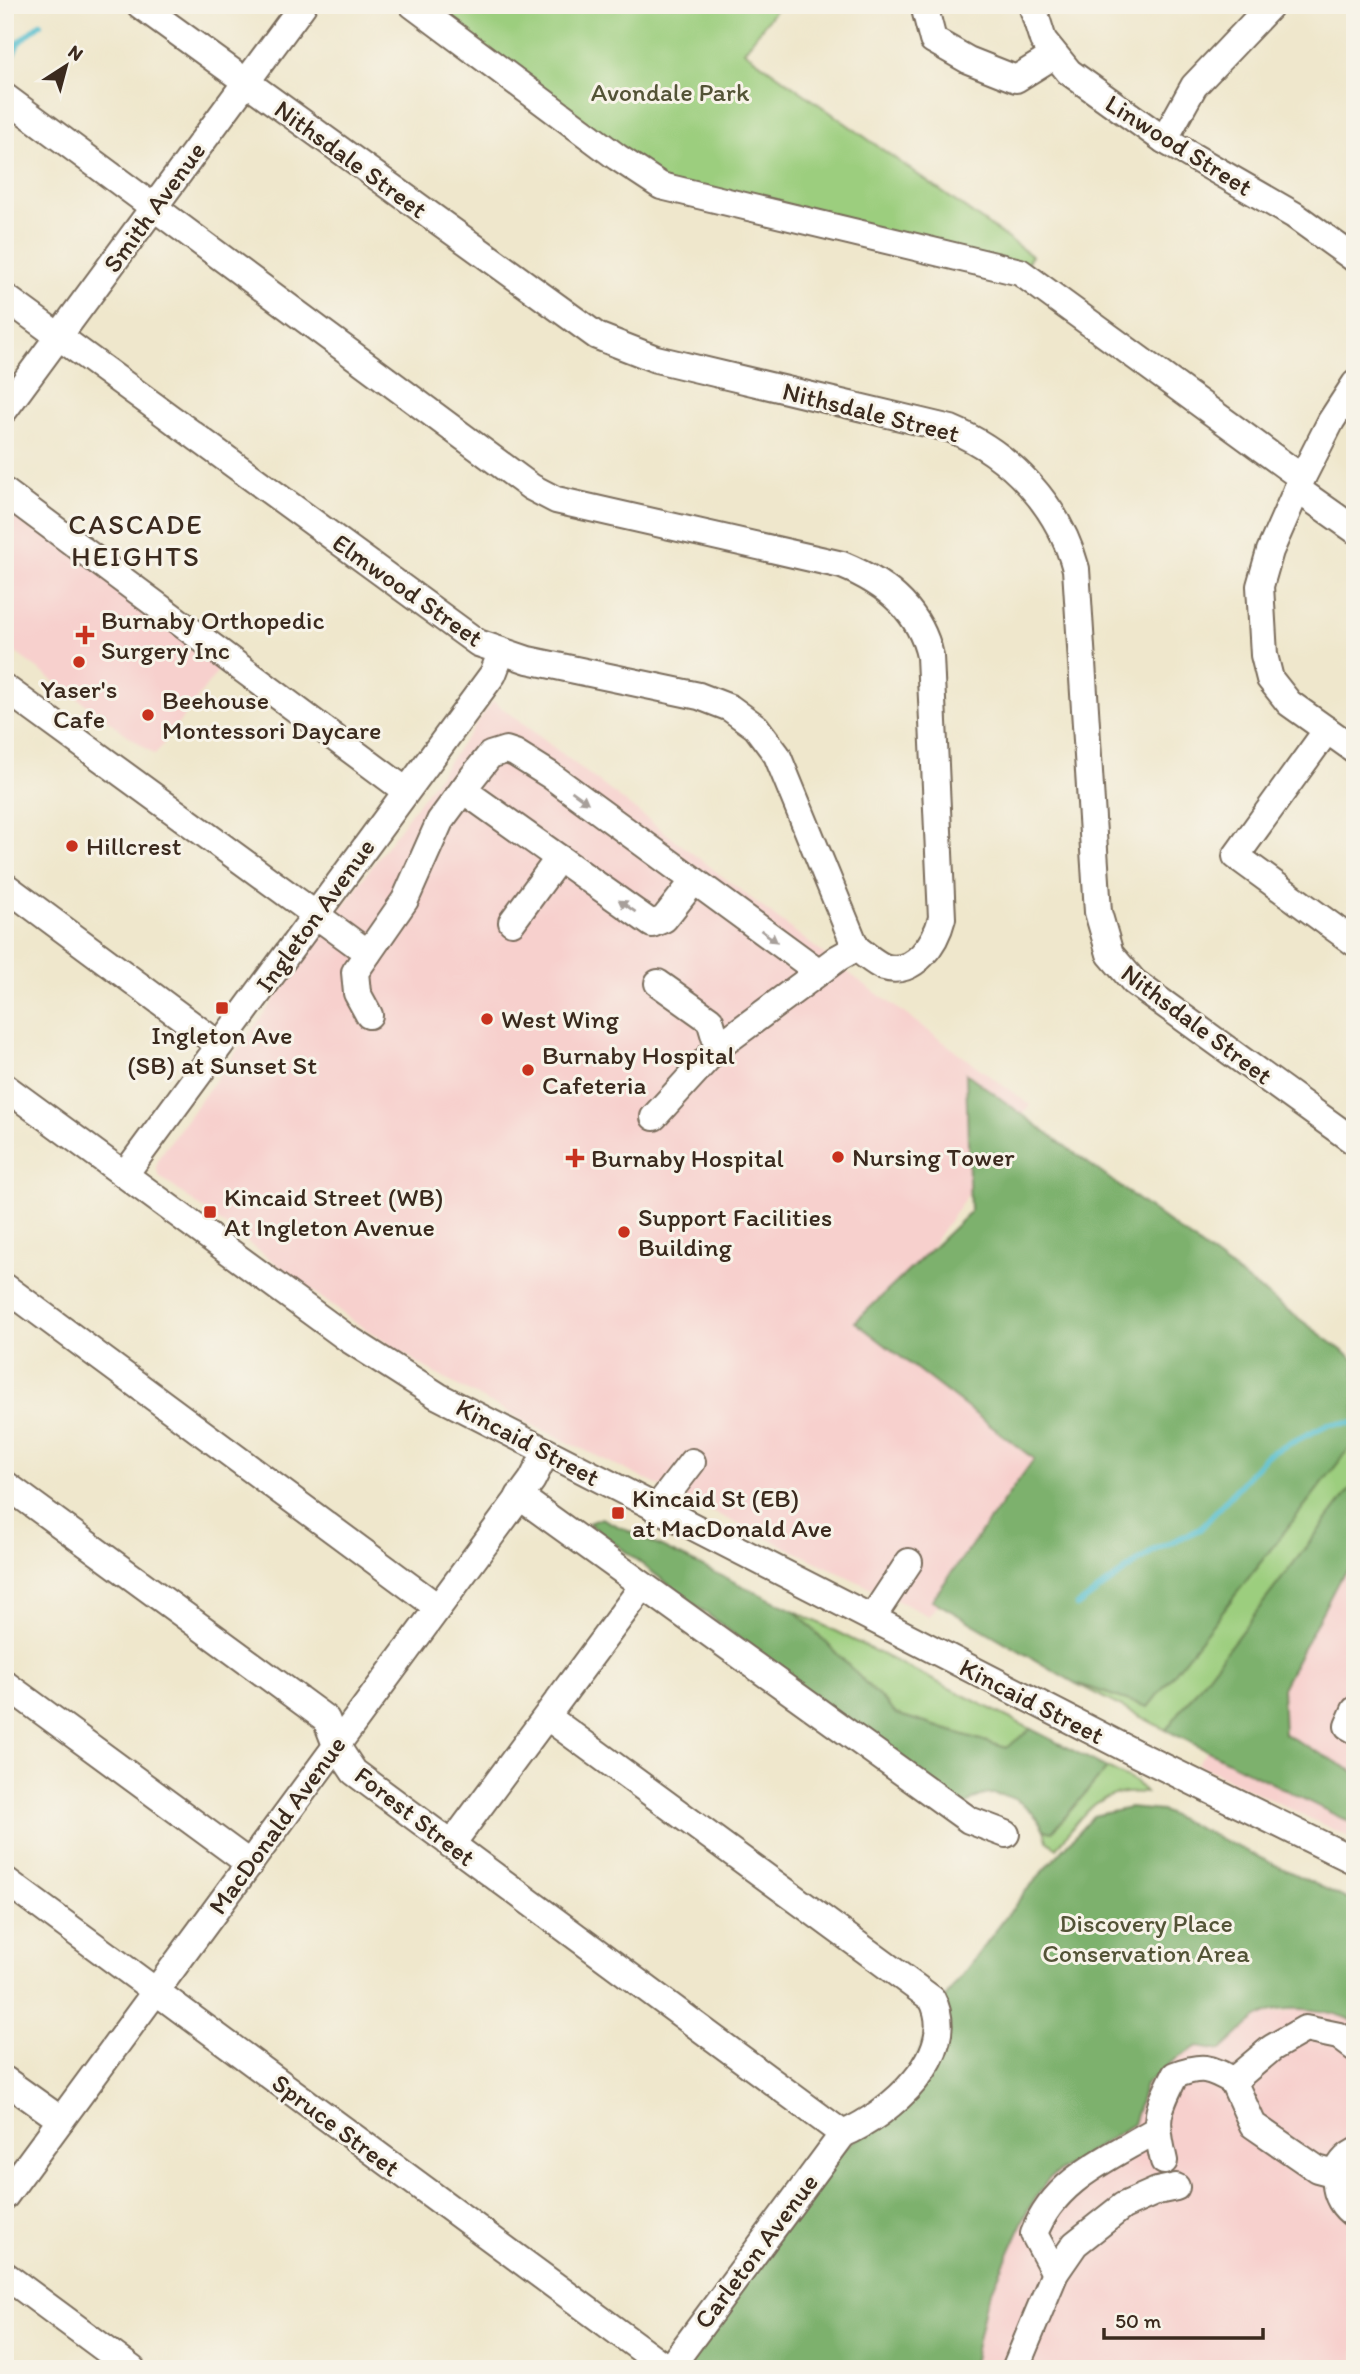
<svg xmlns="http://www.w3.org/2000/svg" width="1360" height="2374" font-family="Itim,sans-serif">
<style>
.built{fill:#f7d0cd}
.green{fill:#9cce7e;stroke:#6c7c4e;stroke-width:2}
.forest{fill:#7db16d;stroke:#5c6e46;stroke-width:2}
.lines{fill:none;stroke-linecap:round;stroke-linejoin:round}
.stream{stroke:#53bece;stroke-width:6}
.minor-casing{stroke:#7a6c5b;stroke-width:30}
.minor{stroke:#fff;stroke-width:26}
.oneway{fill:#a79f9a}
.poi-dot{fill:#c8321e;stroke:#f7f3e8;stroke-width:2.5}
.labels{text-anchor:middle;dominant-baseline:central;stroke-width:6;stroke-linejoin:round;paint-order:stroke}
.park-label{font-size:26px;fill:#535336;stroke:#f7f3e8}
.street-label{font-size:26px;fill:#3b2a1e;stroke:#f7f3e8}
.poi-label{font-size:26px;fill:#3b2a1e;stroke:#f7f3e8;text-anchor:start}
.neighbourhood-label{font-size:28px;letter-spacing:2px;fill:#3b2a1e;stroke:#f7f3e8}
</style>
<rect width="100%" height="100%" fill="#f7f3e8"/>
<filter id="ink" filterUnits="userSpaceOnUse"><feTurbulence type="fractalNoise" baseFrequency=".0143" numOctaves="2"/><feDisplacementMap in="SourceGraphic" scale="14" xChannelSelector="R" yChannelSelector="G"/><feConvolveMatrix kernelMatrix="1 2 1 2 8 2 1 2 1" color-interpolation-filters="sRGB"/></filter>
<filter id="wash" filterUnits="userSpaceOnUse"><feTurbulence type="fractalNoise" baseFrequency=".00686" numOctaves="4" result="noise"/><feDisplacementMap in="SourceGraphic" scale="28" xChannelSelector="R" yChannelSelector="G"/><feGaussianBlur stdDeviation="1.57" result="paint"/><feColorMatrix in="noise" values="0 0 0 0 0 0 0 0 0 0 0 0 0 0 0 0 0 1.4 0 .05"/><feComposite in="paint" operator="in"/></filter>
<g filter="url(#wash)">
<rect width="100%" height="100%" fill="#efe7cc"/>
<!-- built -->
<g class="built">
<path d="M5,501L225,661L155,755L5,645Z"/>
<path d="M493,701L846,971L1030,1105L882,1317L1052,1449L929,1616L526,1422L434,1373L350,1319L159,1176L156,1167L159,1157Z"/>
<path d="M1355,1556V1840L1197,1764Z"/>
<path d="M1302,2009L1338,2013L1355,2022V2369H972L985,2306L1028,2210L1049,2178L1132,2124L1145,2085L1173,2061L1198,2046L1221,2050L1261,2015Z"/>
</g>
<!-- green -->
<g class="green">
<path d="M413,5H779L744,51L1032,256L1020,272L661,186Z"/>
<path d="M1355,1441V1483L1166,1730L1075,1683L1148,1707Z"/>
<path d="M795,1611L1031,1729L1007,1748L896,1714Z"/>
<path d="M1107,1768L1136,1782L1145,1793C1097,1788 1083,1814 1057,1848L1047,1841L1044,1830L1052,1832Z"/>
</g>
<!-- forest -->
<g class="forest">
<path d="M966,1073L1355,1360V1441L1148,1707L1075,1683L932,1600L1034,1459L855,1322L970,1212Z"/>
<path d="M1355,1483V1562L1339,1580L1282,1688L1284,1734L1355,1772V1825L1166,1730Z"/>
<path d="M601,1518L795,1611L896,1714L1006,1748L1031,1729L1107,1768L1052,1832L1044,1830C1031,1800 988,1778 963,1809L588,1523Z"/>
<path d="M1129,1808L1162,1811L1355,1903V2022C1332,2010 1282,2002 1259,2017C1245,2026 1234,2039 1221,2050L1198,2046L1173,2061L1145,2085L1133,2124L1049,2178L1028,2210L985,2306L972,2369H682L838,2153L894,2110L941,2003L1025,1892L1093,1816Z"/>
</g>
<g class="lines">
<!-- stream -->
<g class="stream">
<path d="M5,73L18,43L40,24"/>
<path d="M1077,1606L1154,1550L1200,1529L1267,1455L1328,1424L1355,1423"/>
</g>
</g>
</g>
<g filter="url(#ink)">
<g class="lines">
<defs>
<g id="minor">
<path d="M140,5L597,336L656,359L951,429C1011,454 1059,506 1076,569L1098,912L1110,954L1134,982L1355,1142"/>
<path d="M413,5L617,157L661,186L1020,272L1302,478"/>
<path d="M929,5L926,13L933,40L968,60L1016,79L1053,56"/>
<path d="M1032,5L1043,40L1069,72L1164,140L1294,215L1355,259"/>
<path d="M5,97L531,487L556,500L842,565C884,582 920,610 930,656L942,918C936,942 914,977 884,967C874,963 865,954 856,948"/>
<path d="M1164,140L1194,86L1271,5"/>
<path d="M5,297L478,643L528,660L699,696L730,708L756,727L777,755L856,948"/>
<path d="M1355,384L1331,421L1302,478L1270,551L1260,586L1264,655L1270,679L1289,703L1355,750"/>
<path d="M5,409L303,5"/>
<path d="M1297,489L1355,530"/>
<path d="M5,492L406,791"/>
<path d="M5,688L368,953"/>
<path d="M1327,730L1236,856L1355,943"/>
<path d="M463,790L652,924L664,919L694,881"/>
<path d="M5,886L219,1045"/>
<path d="M512,922L559,858"/>
<path d="M658,983L710,1020L718,1047"/>
<path d="M369,1015L357,993L355,972L405,900L440,821L471,779L490,755L506,750L515,753L550,775L819,972"/>
<path d="M5,1087L347,1338L438,1396L1137,1754L1355,1861"/>
<path d="M654,1117L718,1047L838,958L856,948"/>
<path d="M125,1174L493,674L501,653"/>
<path d="M5,1287L436,1606"/>
<path d="M5,1484L326,1719L336,1745L354,1772L843,2134"/>
<path d="M519,1496L969,1820L1006,1834"/>
<path d="M656,1509L692,1462"/>
<path d="M872,1618L909,1562"/>
<path d="M5,1684L250,1864"/>
<path d="M1355,1710L1348,1726L1355,1730"/>
<path d="M549,1718L932,1999C961,2054 888,2115 843,2134"/>
<path d="M451,1845L643,1586"/>
<path d="M5,1880L668,2369"/>
<path d="M5,2080L61,2120"/>
<path d="M1233,2081L1253,2125L1317,2169L1336,2174"/>
<path d="M1355,2152C1328,2166 1331,2200 1355,2215"/>
<path d="M1164,2161C1154,2119 1156,2113 1175,2075C1202,2065 1209,2067 1233,2081L1272,2048L1305,2029L1339,2036L1355,2048"/>
<path d="M5,2196L532,1480L546,1452"/>
<path d="M1055,2273L1034,2234C1055,2179 1108,2159 1156,2130"/>
<path d="M5,2275L132,2369"/>
<path d="M669,2369L843,2134"/>
<path d="M1015,2369L1055,2273L1075,2244L1123,2206L1157,2191L1176,2187"/>
</g>
</defs>
<!-- minor casing -->
<use href="#minor" class="minor-casing"/>
<!-- minor -->
<use href="#minor" class="minor"/>
</g>
<!-- one-way arrows -->
<defs><path id="oneway-solid" d="M-6-.8H1V-3.2L6.5 0L1 3.2V.8H-6Z" transform="scale(1.75)"/></defs>
<g class="oneway">
<use href="#oneway-solid" transform="translate(580 797) rotate(36)"/>
<use href="#oneway-solid" transform="translate(627 906) rotate(-145)"/>
<use href="#oneway-solid" transform="translate(769 936) rotate(36)"/>
</g>
</g>
<!-- markers -->
<g class="poi-dot">
<path d="M81.5 624.5h7v7h7v7h-7v7h-7v-7h-7v-7h7z"/>
<circle cx="79" cy="662" r="7"/>
<circle cx="148" cy="715" r="7"/>
<circle cx="72" cy="846" r="7"/>
<rect x="215" y="1001" width="14" height="14" rx="3.5"/>
<circle cx="487" cy="1019" r="7"/>
<circle cx="528" cy="1070" r="7"/>
<circle cx="838" cy="1157" r="7"/>
<path d="M571.5 1147.5h7v7h7v7h-7v7h-7v-7h-7v-7h7z"/>
<rect x="203" y="1205" width="14" height="14" rx="3.5"/>
<circle cx="624" cy="1232" r="7"/>
<rect x="611" y="1506" width="14" height="14" rx="3.5"/>
</g>
<g class="labels">
<!-- park labels -->
<g class="park-label">
<text x="670" y="92">Avondale Park</text>
<text x="1146" y="1923">Discovery Place<tspan x="1146" dy="30">Conservation Area</tspan></text>
</g>
<!-- street labels -->
<g class="street-label">
<text transform="translate(1179 145) rotate(32)">Linwood Street</text>
<text transform="translate(351 159) rotate(36)">Nithsdale Street</text>
<text transform="translate(154 207) rotate(-54)">Smith Avenue</text>
<text transform="translate(871 412) rotate(14)">Nithsdale Street</text>
<text transform="translate(408 590) rotate(35)">Elmwood Street</text>
<text transform="translate(315 915) rotate(-54)">Ingleton Avenue</text>
<text transform="translate(1197 1024) rotate(37)">Nithsdale Street</text>
<text transform="translate(528 1442) rotate(28)">Kincaid Street</text>
<text transform="translate(1032 1701) rotate(27)">Kincaid Street</text>
<text transform="translate(415 1816) rotate(38)">Forest Street</text>
<text transform="translate(277 1825) rotate(-54)">MacDonald Avenue</text>
<text transform="translate(336 2125) rotate(37)">Spruce Street</text>
<text transform="translate(756 2251) rotate(-53)">Carleton Avenue</text>
</g>
<!-- poi labels -->
<g class="poi-label">
<text x="101" y="620">Burnaby Orthopedic<tspan x="101" dy="30">Surgery Inc</tspan></text>
<text x="79" y="689" text-anchor="middle">Yaser's<tspan x="79" dy="30">Cafe</tspan></text>
<text x="162" y="700">Beehouse<tspan x="162" dy="30">Montessori Daycare</tspan></text>
<text x="86" y="846">Hillcrest</text>
<text x="501" y="1019">West Wing</text>
<text x="222" y="1035" text-anchor="middle">Ingleton Ave<tspan x="222" dy="30">(SB) at Sunset St</tspan></text>
<text x="542" y="1055">Burnaby Hospital<tspan x="542" dy="30">Cafeteria</tspan></text>
<text x="852" y="1157">Nursing Tower</text>
<text x="591" y="1158">Burnaby Hospital</text>
<text x="224" y="1197">Kincaid Street (WB)<tspan x="224" dy="30">At Ingleton Avenue</tspan></text>
<text x="638" y="1217">Support Facilities<tspan x="638" dy="30">Building</tspan></text>
<text x="632" y="1498">Kincaid St (EB)<tspan x="632" dy="30">at MacDonald Ave</tspan></text>
</g>
<!-- neighbourhood labels -->
<g class="neighbourhood-label">
<text x="136" y="524">CASCADE<tspan x="136" dy="32">HEIGHTS</tspan></text>
</g>
</g>
<!-- margin -->
<rect width="1360" height="2374" fill="none" stroke="#f7f3e8" stroke-width="28"/>
<!-- north arrow -->
<g transform="translate(66 66) rotate(36)" stroke="#f7f3e8" stroke-width="5" paint-order="stroke">
<path d="M0-5L12 26L0 18L-12 26Z" fill="#3b2a1e"/>
<text y="-10" font-size="19" font-weight="bold" text-anchor="middle" fill="#3b2a1e">N</text>
</g>
<!-- scale -->
<path d="M1104 2328v10h159v-10" fill="none" stroke="#3b2a1e" stroke-width="3.5"/>
<text x="1115" y="2328" font-size="21" fill="#3b2a1e" stroke="#f7f3e8" stroke-width="5" paint-order="stroke">50 m</text>
</svg>
